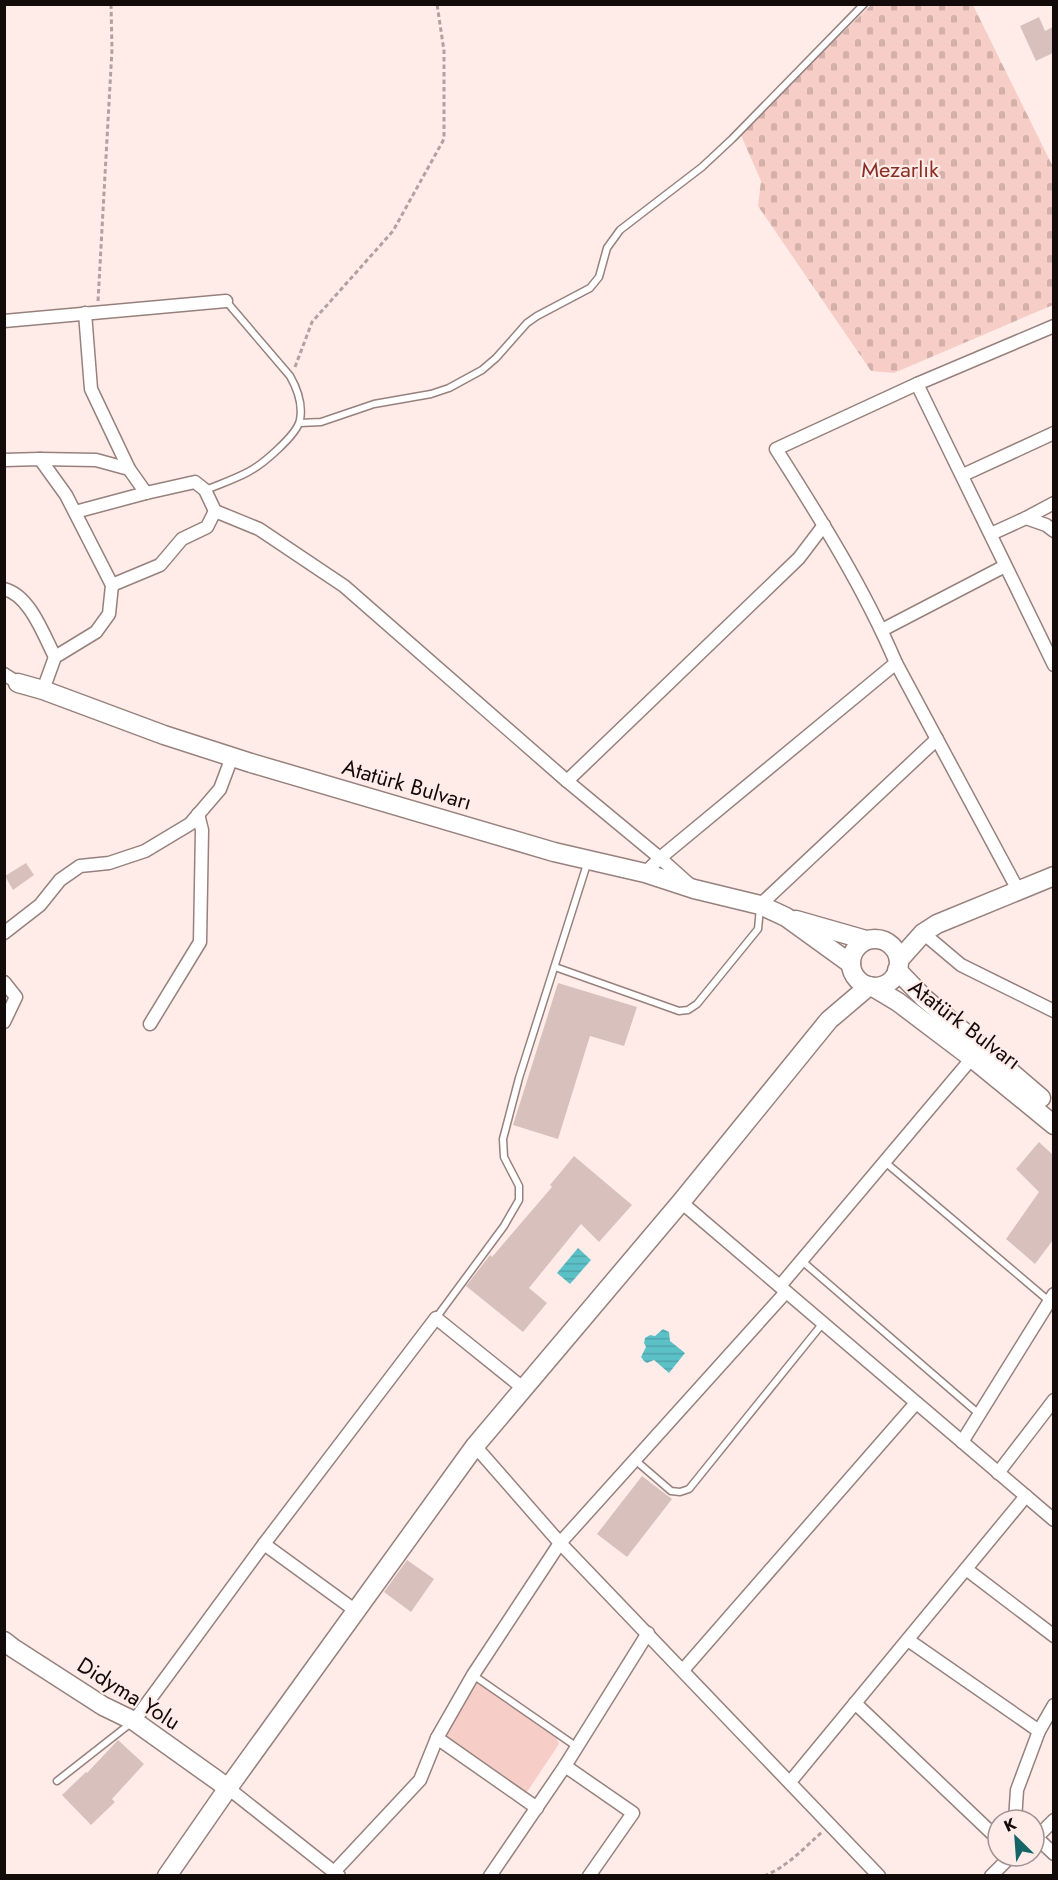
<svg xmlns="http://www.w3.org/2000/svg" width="1058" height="1880" font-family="Jost,sans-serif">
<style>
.green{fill:#f7cec7}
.cemetery{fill:url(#cemetery-stones)}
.water{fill:url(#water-rules)}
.building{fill:#d8c1bd}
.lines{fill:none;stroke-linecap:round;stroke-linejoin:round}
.lane-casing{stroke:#96817d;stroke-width:9}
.street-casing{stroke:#96817d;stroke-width:15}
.secondary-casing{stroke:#96817d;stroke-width:21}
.path{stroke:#b1a29f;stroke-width:3;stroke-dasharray:4.5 3;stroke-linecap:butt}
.lane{stroke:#fff;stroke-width:6}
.street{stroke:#fff;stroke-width:12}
.secondary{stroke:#fff;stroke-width:18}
.labels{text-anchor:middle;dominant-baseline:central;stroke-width:4.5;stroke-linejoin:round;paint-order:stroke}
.park-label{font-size:22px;fill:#892f25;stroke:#ffece8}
.street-label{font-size:22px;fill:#120b09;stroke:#ffece8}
</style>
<defs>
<pattern id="cemetery-stones" width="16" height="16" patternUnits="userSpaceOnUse" patternTransform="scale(1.5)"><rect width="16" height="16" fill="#f7cec7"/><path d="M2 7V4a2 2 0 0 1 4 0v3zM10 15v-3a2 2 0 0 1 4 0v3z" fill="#d3b0aa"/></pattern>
<pattern id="water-rules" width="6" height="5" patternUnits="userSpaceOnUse" patternTransform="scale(1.5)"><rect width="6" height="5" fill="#5cc1c7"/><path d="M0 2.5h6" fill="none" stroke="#4fa4aa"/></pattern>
</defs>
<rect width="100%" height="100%" fill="#ffece8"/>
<!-- green -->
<path class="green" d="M477,1682L556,1736L559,1744L527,1792L445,1735Z"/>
<!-- cemetery -->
<path class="cemetery" d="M871,5H973L1053,167V305L894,373L871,371L758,206L761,181L740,133Z"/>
<!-- water -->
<g class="water">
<path d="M578,1248L591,1260L570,1284L557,1273Z"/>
<path d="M663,1329L669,1332L670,1341L685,1353L669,1373L654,1360L647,1363L644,1361L641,1357L646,1347L644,1343L645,1338L650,1335L655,1336Z"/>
</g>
<!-- building -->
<g class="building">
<path d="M1039,17L1045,31L1053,27V53L1036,61L1020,26Z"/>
<path d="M26,863L34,875L13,890L5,876Z"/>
<path d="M558,983L637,1007L624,1046L590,1036L558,1139L513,1125Z"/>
<path d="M1039,1142L1053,1155V1240L1035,1264L1006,1239L1039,1192L1016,1169Z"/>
<path d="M574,1156L632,1205L599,1242L581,1224L529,1288L547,1303L523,1332L466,1286L490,1255L492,1257L552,1187L550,1185Z"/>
<path d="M642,1476L672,1499L627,1557L597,1534Z"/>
<path d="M407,1560L434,1579L411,1612L384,1592Z"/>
<path d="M118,1740L144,1764L112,1799L115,1802L91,1825L62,1795L86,1772L87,1773Z"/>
</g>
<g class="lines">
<defs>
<g id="lane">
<path d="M300,423L321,422L374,404L431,394L449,388L482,370L496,358L527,323L537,316L590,288L599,277L607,248L620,230L702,167L732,139L864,4"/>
<path d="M206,490C220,484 235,479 248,472C262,465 297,435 300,420C303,404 298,390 290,376L226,301"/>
<path d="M555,967L679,1011L688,1010L697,1004L758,929L760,908"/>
<path d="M885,1162L1049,1301"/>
<path d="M802,1261L979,1414"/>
<path d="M436,1318L504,1226L519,1200V1186L504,1157L503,1139L519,1078L588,861"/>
<path d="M635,1460L671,1491L680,1492L689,1489L823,1323"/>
<path d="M473,1675L577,1747"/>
<path d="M57,1781L131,1723"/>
</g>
<g id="street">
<path d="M85,313L91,389L129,469L146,493"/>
<path d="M4,321L226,301"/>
<path d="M917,384L1054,665"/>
<path d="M40,459L96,460L129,469"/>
<path d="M4,460L40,459L66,495L112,585L109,614L96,632L55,657L43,690"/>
<path d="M963,475L1054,433"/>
<path d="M75,512L146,493L195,482L205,490L215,511L259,529L344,586L567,781L660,858L689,884"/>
<path d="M1026,518L1054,503"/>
<path d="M991,534L1026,518L1046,525L1054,531"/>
<path d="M112,585L160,565L182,539L207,527L215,511"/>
<path d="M4,589C30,595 44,636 55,657"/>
<path d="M882,630L1005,566"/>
<path d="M4,674L18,683"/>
<path d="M567,781L799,558L824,525"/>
<path d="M645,873L660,858L896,663"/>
<path d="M1018,890L896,663C864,588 820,518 776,449L917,384L1054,326"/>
<path d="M760,905L937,739"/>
<path d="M4,933L40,905L60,880L80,866L109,863L145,851L190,824L220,789L232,757"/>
<path d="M923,933L961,965L1054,1011"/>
<path d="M4,982L16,997L4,1022"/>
<path d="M150,1024L200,942L202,830L198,814"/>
<path d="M681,1202L1054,1520"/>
<path d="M780,1286L972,1058"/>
<path d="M962,1442L1054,1294"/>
<path d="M475,1446L560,1543L879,1876"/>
<path d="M998,1473L1054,1400"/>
<path d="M264,1544L356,1611"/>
<path d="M966,1569L1054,1636"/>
<path d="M908,1640L1039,1731"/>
<path d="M683,1670L916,1403"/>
<path d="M855,1703L998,1839"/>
<path d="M134,1721L264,1544L436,1318L523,1388"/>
<path d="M437,1738L537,1808"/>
<path d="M565,1766L633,1813L589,1876"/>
<path d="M790,1782L1026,1496"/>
<path d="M228,1788L339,1876"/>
<path d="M1015,1820L1017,1790L1039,1731L1054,1705"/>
<path d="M1037,1838L1054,1854"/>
<path d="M1034,1840L1054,1820"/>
<path d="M334,1872L420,1780L437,1738L473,1675L560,1543L786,1292"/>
<path d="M490,1876L565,1766L648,1633"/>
<path d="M991,1876L1011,1856"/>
</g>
<g id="secondary">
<path d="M18,683L43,690L164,735L251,763L554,852L645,873L694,889L760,905L786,917L851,964"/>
<path d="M796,920L866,940"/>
<circle cx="875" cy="963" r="24"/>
<path d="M899,960L923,933L937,924L1054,876"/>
<path d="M897,970L924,998L1041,1098"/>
<path d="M873,987L898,1002L972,1058L1054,1125"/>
<path d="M4,1641L13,1648L103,1706L134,1721L228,1788"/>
<path d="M167,1876L228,1788L475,1446L681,1202L829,1020L869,986"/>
</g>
</defs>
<!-- lane casing -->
<use href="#lane" class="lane-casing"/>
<!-- street casing -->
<use href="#street" class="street-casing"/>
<!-- secondary casing -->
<use href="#secondary" class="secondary-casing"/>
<!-- path -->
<g class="path">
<path d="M98,301L112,49L111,4"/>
<path d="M295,367L312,322L393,231L444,139V51L437,4"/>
<path d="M764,1876C787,1867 804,1848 822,1832"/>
</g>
<!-- lane -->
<use href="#lane" class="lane"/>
<!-- street -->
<use href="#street" class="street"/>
<!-- secondary -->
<use href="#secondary" class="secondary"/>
</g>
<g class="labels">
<!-- park labels -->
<g class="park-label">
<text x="900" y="169">Mezarlık</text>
</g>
<!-- street labels -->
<g class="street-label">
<text transform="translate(407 784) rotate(16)">Atatürk Bulvarı</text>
<text transform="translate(965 1024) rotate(37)">Atatürk Bulvarı</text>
<text transform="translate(129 1693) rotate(32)">Didyma Yolu</text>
</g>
</g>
<!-- border -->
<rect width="1058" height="1880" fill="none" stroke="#120b09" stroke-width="12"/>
<!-- north arrow -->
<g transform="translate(1016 1838) rotate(335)"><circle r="28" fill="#ffece8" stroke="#a0928f" stroke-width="1.5"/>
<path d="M0-4.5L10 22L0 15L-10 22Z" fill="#146468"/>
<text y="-9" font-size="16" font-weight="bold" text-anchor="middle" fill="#120b09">K</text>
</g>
</svg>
